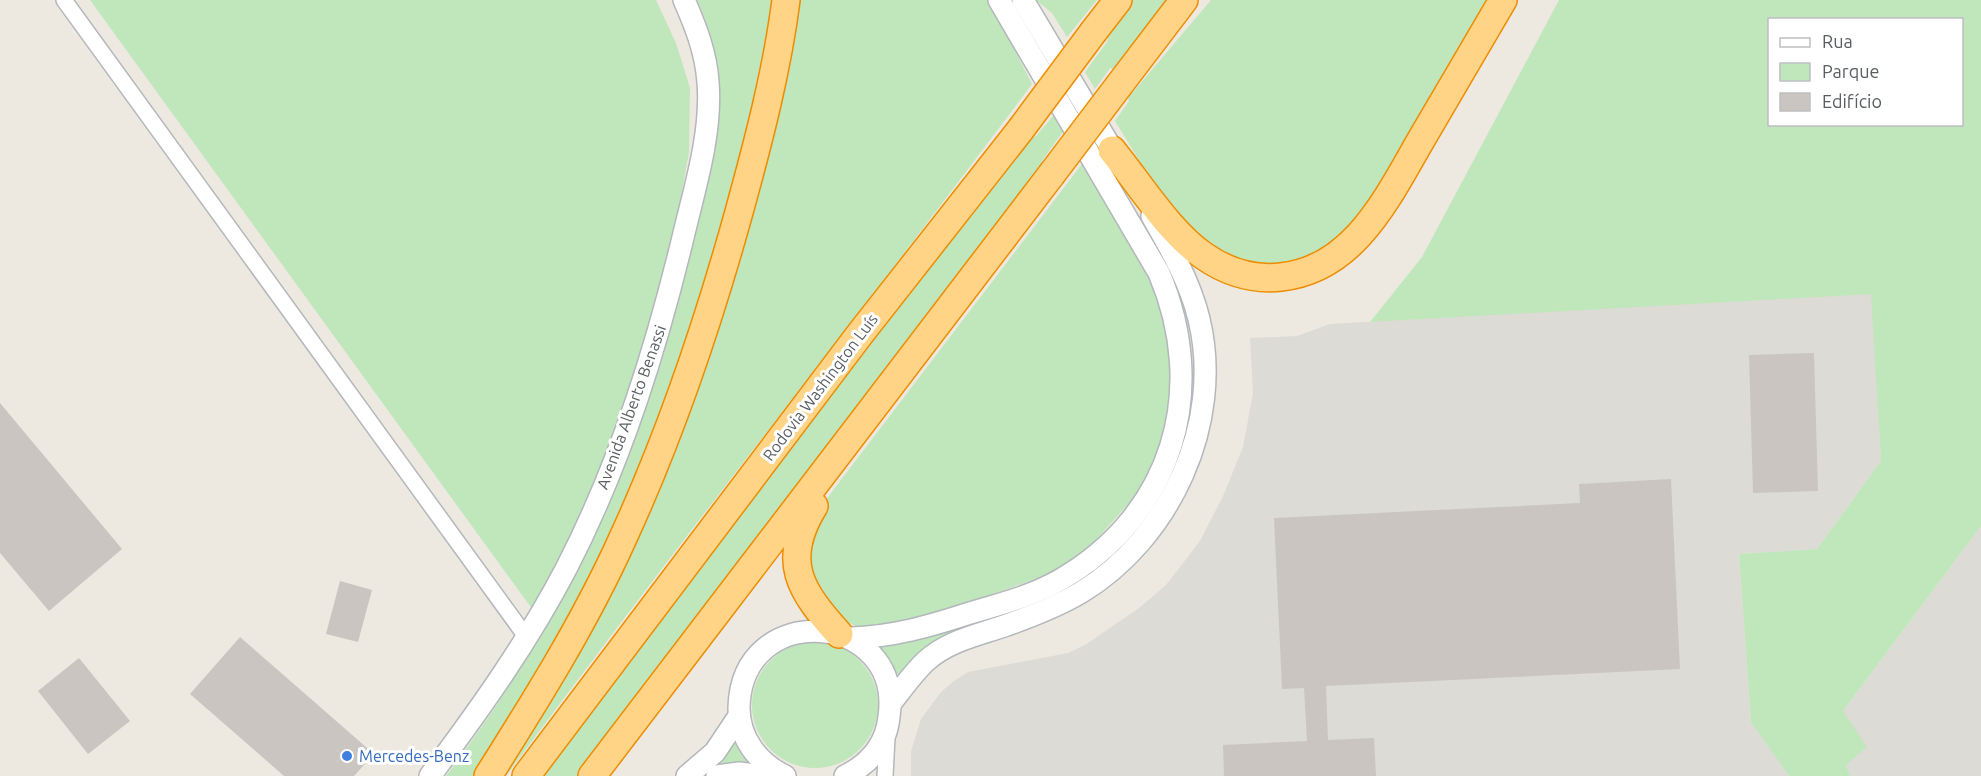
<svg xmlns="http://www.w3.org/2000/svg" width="1981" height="776" font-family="Ubuntu,sans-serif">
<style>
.industrial{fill:#dddbd5}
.green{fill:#c0e6bc;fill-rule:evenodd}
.building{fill:#cac5c0}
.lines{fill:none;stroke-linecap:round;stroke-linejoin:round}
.street-casing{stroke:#b4b8bc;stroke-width:18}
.secondary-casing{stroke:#b3b7bc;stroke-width:24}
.highway-casing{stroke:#ee8c00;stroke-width:30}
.street{stroke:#fff;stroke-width:15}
.secondary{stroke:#fff;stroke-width:21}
.highway{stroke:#ffd486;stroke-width:27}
.highway-bridge-casing{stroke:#ee8c00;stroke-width:30;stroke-linecap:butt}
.highway-bridge{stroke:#ffd486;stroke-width:27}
.shop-dot{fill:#3f7fe0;stroke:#fff;stroke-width:2}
.labels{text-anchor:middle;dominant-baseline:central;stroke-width:6;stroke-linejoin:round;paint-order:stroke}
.street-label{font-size:16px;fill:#595e62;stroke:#fff}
.shop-label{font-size:16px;fill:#366cbe;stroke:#fff;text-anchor:start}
</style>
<rect width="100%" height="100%" fill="#ede9e1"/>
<!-- industrial -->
<g class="industrial">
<path d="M1872,293L1881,461L1817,549L1739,554L1751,721L1789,776H911V751L921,719L941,692L954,681L968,672L1068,653L1085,645L1139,608L1166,585L1200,541L1223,496L1243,447L1253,393L1250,338L1297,336L1330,324Z"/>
<path d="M1981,526V776H1850L1846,765L1843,711Z"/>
</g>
<!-- green -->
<g class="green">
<path d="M90,0H656L676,43L690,88L689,152L667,276L616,450L535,613Z"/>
<path d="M697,0H774L758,87L706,297L619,530L483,776H446C571,611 643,448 692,247C713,164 736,81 697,0Z"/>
<path d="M795,0H989L1032,84C861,313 682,538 512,768L506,776H496L626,546Z"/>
<path d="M1036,0H1097L1067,37L1052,13Z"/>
<path d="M1129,0H1171L1117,70L1110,68L1095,89L1085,72L1107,42L1112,24Z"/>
<path d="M1211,0H1494L1359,225L1300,267L1227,261L1174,217L1115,121L1129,101L1128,98Z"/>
<path d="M1559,0H1981V526L1843,711L1867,747L1846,765L1850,776H1789L1751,722L1739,554L1817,549L1881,461L1871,294L1370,322L1422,257ZM1770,20H1962V124H1770Z"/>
<path d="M1054,115L1064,130L1042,161V170L581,776H537L1019,145L1036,136Z"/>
<path d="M1082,164L1143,261L1166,314L1172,382L1166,429L1147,475L1132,500L1093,543L1068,562L1043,576L895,629L866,631L841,619L808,580L805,532L831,493Z"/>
<path d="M950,628L954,633L900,677L875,644H895Z"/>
<circle cx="815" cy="705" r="63"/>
<path d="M735,738L752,765L722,767L714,762Z"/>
</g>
<!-- building -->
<g class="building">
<path d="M1814,353L1818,491L1753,493L1749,355Z"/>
<path d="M0,403L122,549L49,611L0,553Z"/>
<path d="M1671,479L1680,669L1326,686L1328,740L1374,738L1376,776H1224L1223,745L1307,741L1304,688L1282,689L1274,518L1580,503L1579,484Z"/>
<path d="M340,581L372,590L358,642L326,634Z"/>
<path d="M240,637L374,754L354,776H284L190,694Z"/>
<path d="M79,658L130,721L88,754L38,691Z"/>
</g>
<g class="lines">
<defs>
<g id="street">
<path d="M64,0L527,638"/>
<path d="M885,776L887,737"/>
</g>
<g id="secondary">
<path d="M1023,0L1120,163"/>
<path d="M850,638C893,637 930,626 970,613C1000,604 1032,596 1060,580C1173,515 1209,391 1159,273L999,0"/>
<path d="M891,703C902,689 913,673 926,661C948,641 978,635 1004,626C1030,617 1056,607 1080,593C1170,539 1224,423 1199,319C1190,282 1171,249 1152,216"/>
<path d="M430,776C480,709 528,642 567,567C622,460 658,343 686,225C697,180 712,129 708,82C706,53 696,27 684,0"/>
<path d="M687,776L715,752L739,716"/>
<path d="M717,776L739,773L763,776"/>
<path d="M785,776C758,763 739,738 739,708C741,598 904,611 889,717C886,745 869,764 845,776"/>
</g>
<g id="highway">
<path d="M1094,31L1118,0"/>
<path d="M1120,84L1184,0"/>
<path d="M1112,150C1139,183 1169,232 1204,256C1227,272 1253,280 1281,277C1357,269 1390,192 1425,133C1451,89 1477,44 1503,0"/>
<path d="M814,506C780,561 800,591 839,634"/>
<path d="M488,776C536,700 585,622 622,540C671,434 708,324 739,212C758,143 777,71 786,0"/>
<path d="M526,776L860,334L1021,129"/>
<path d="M592,776L1051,175"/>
</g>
</defs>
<!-- street casing -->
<use href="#street" class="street-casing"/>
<!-- secondary casing -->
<use href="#secondary" class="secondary-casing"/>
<!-- highway casing -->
<use href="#highway" class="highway-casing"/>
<!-- street -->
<use href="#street" class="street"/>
<!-- secondary -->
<use href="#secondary" class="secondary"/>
<!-- highway -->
<use href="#highway" class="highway"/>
<defs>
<g id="highway-bridge">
<path d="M1021,129L1094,31"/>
<path d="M1051,175L1120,84"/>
</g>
</defs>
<!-- highway-bridge casing -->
<use href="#highway-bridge" class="highway-bridge-casing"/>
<!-- highway-bridge -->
<use href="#highway-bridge" class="highway-bridge"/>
</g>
<!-- markers -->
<circle class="shop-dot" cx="347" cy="756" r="6"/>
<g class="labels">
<!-- street labels -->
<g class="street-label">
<text transform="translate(820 387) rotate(-53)">Rodovia Washington Luís</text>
<text transform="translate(631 407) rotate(-70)">Avenida Alberto Benassi</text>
</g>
<!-- shop labels -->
<g class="shop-label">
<text x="359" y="756">Mercedes-Benz</text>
</g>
</g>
<!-- legend -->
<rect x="1768" y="18" width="195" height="108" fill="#ffffff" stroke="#bdbfc0" stroke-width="1.5"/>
<rect x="1780" y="38" width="30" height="9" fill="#ffffff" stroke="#bdbfc0" stroke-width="1.5"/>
<text x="1822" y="48" font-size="18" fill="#595e62">Rua</text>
<rect x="1780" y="63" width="30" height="18" fill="#c0e6bc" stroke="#bdbfc0" stroke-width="1.5"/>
<text x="1822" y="78" font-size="18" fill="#595e62">Parque</text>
<rect x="1780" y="93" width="30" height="18" fill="#cac5c0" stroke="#bdbfc0" stroke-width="1.5"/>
<text x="1822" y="108" font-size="18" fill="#595e62">Edifício</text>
</svg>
